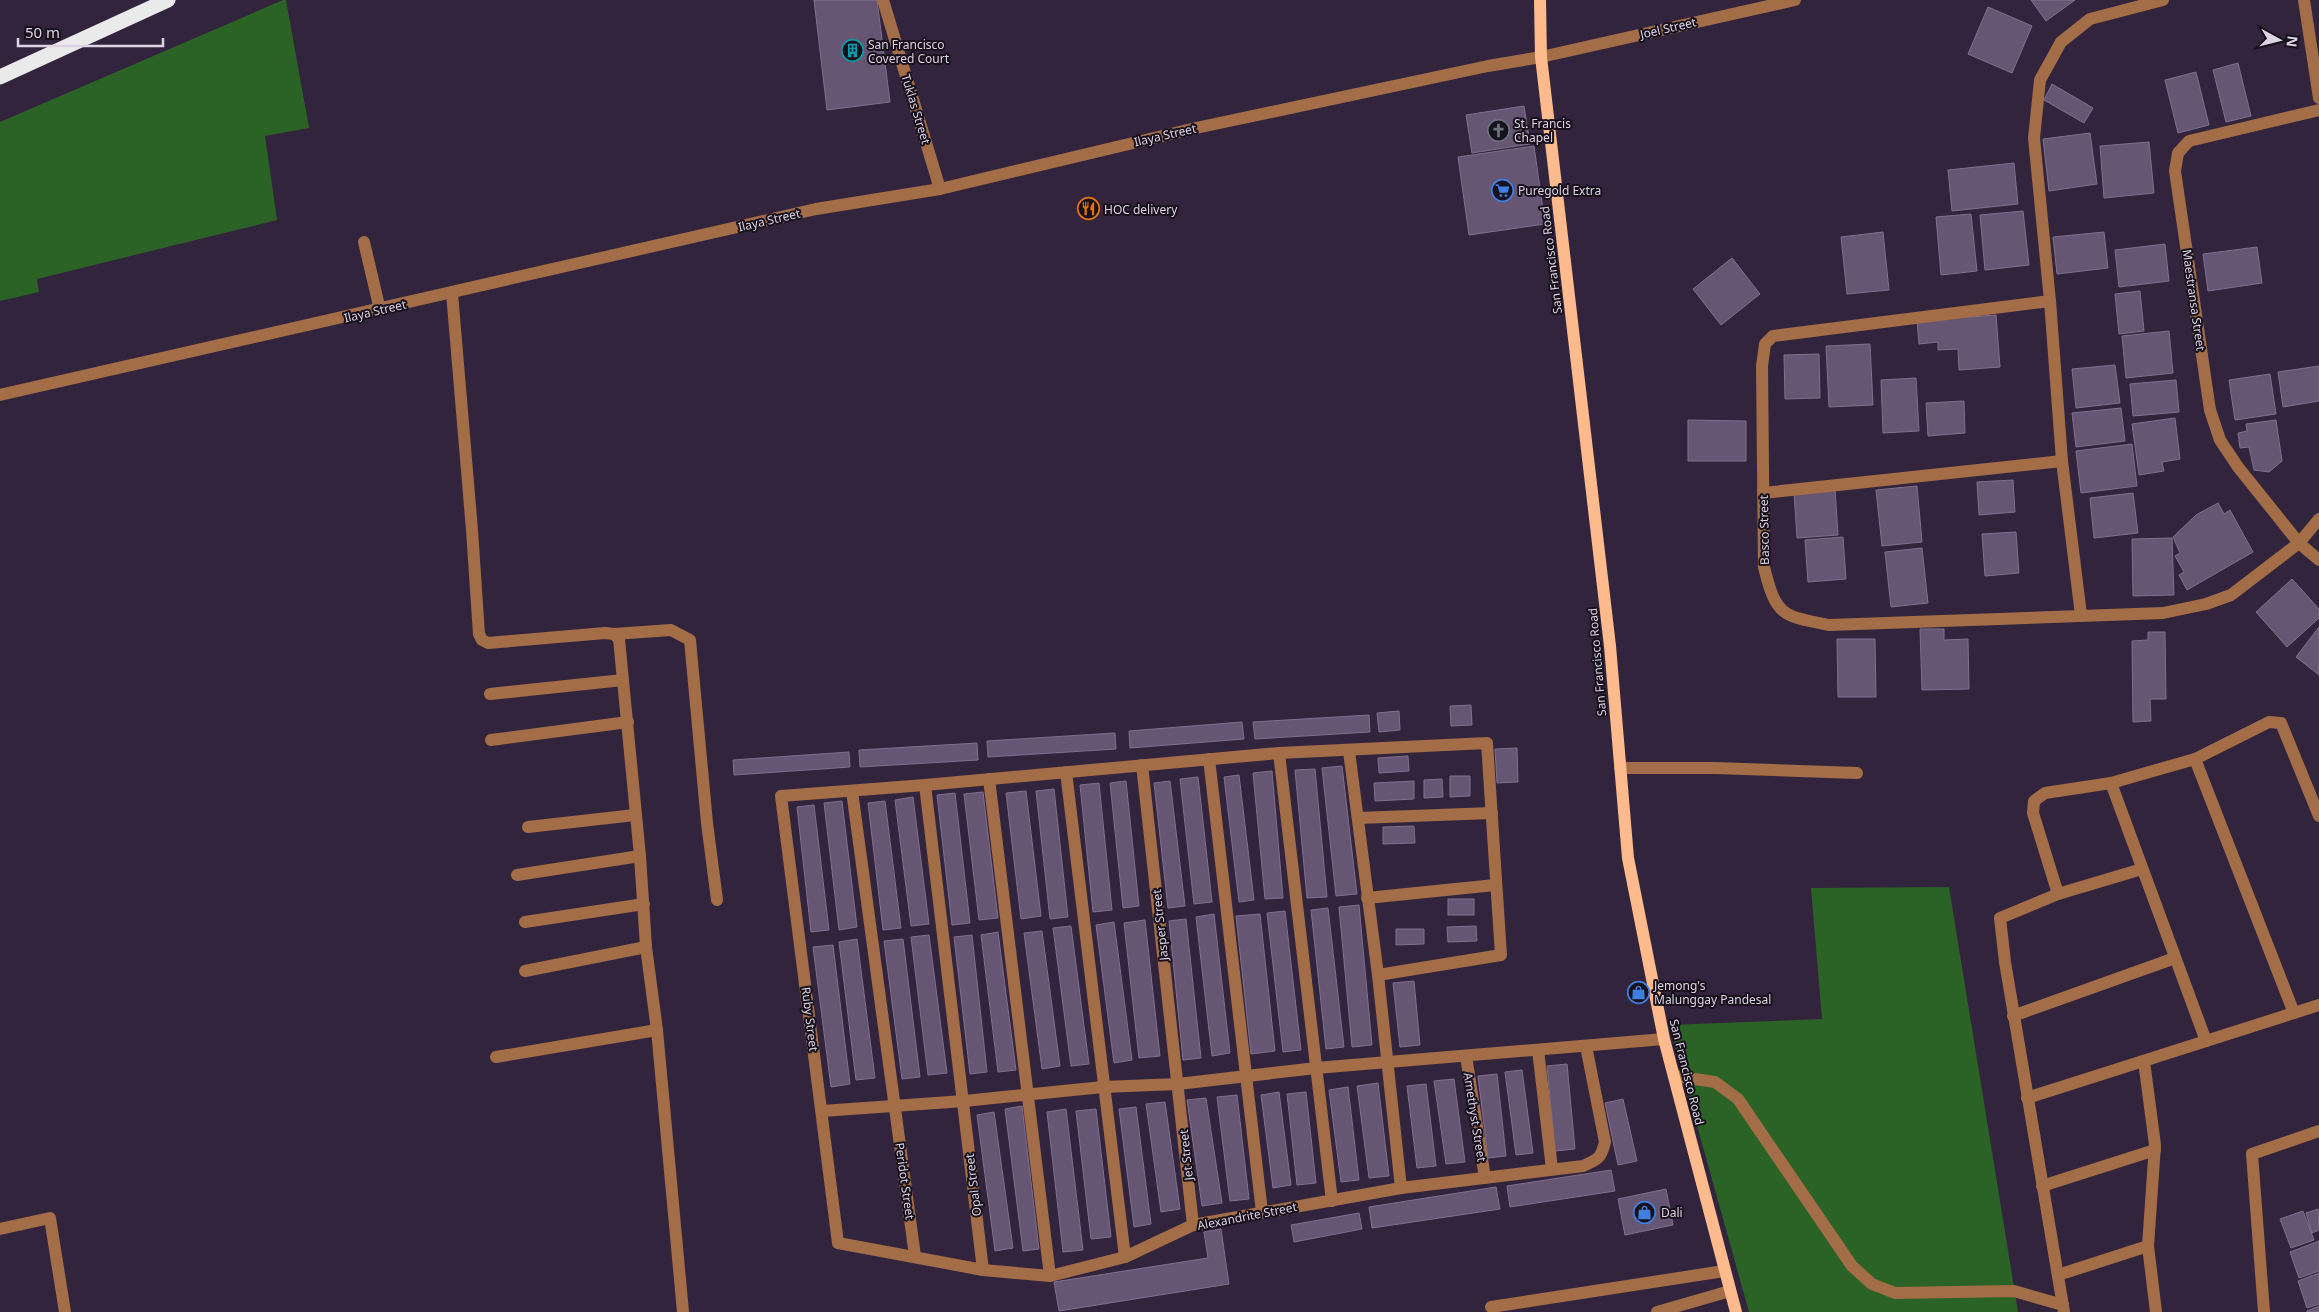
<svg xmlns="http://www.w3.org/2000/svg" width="2319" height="1312" font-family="'Noto Sans',sans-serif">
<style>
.green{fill:#2a6325}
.building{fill:#665673;stroke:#80708e}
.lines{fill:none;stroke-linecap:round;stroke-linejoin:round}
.minor{stroke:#a26d47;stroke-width:12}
.major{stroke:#fcba8d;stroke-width:12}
.highway{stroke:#eaeaea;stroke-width:15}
.labels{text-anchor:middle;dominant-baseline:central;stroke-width:4;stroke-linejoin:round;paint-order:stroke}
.street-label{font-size:12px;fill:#dcd3e4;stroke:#17111c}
.poi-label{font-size:12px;fill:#dcd3e4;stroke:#17111c;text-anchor:start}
</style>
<rect width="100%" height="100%" fill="#33243e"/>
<!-- green -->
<g class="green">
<path d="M283,0H286L309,128L265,136L277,220L37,279L39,292L0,301V122Z"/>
<path d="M1949,887L2018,1312H1749L1669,1025L1822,1019L1811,888Z"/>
</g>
<!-- building -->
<g class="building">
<path d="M814,0H877L890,102L827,110Z"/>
<path d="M2031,0H2075L2046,21Z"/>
<path d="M1988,7L2032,26L2012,73L1968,54Z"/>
<path d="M2238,63L2251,116L2226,122L2213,70Z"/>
<path d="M2196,72L2209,125L2178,133L2165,80Z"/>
<path d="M2052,84L2093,108L2084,123L2044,100Z"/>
<path d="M1524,106L1530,144L1472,153L1466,115Z"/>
<path d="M2090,133L2097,184L2049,191L2043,139Z"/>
<path d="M2149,142L2154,193L2104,198L2100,146Z"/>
<path d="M1534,146L1545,224L1469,235L1458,157Z"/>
<path d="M2014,163L2018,204L1952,211L1948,170Z"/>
<path d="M2023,211L2029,265L1985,270L1980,215Z"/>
<path d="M1971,214L1977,271L1941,275L1936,217Z"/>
<path d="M1883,232L1889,290L1847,294L1841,237Z"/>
<path d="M2104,232L2108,268L2057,274L2053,237Z"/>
<path d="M2165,244L2169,281L2119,287L2115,250Z"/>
<path d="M2257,247L2262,283L2208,291L2203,254Z"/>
<path d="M1732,258L1760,294L1721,325L1693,289Z"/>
<path d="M2140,291L2144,331L2119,334L2115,294Z"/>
<path d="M1996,315L2000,367L1959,370L1958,349L1938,350V342L1919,344L1917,321Z"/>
<path d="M2169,331L2173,373L2126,378L2122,336Z"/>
<path d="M1870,344L1873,405L1829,407L1826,346Z"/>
<path d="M1819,354L1820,398L1785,399L1784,355Z"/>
<path d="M2115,365L2120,403L2076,408L2072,369Z"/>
<path d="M2319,366V401L2283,407L2278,372Z"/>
<path d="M2270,374L2276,414L2235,420L2229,380Z"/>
<path d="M1916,378L1919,431L1883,433L1881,380Z"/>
<path d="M2176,380L2179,412L2133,416L2130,384Z"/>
<path d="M1964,401L1965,433L1928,436L1926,403Z"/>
<path d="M2121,408L2125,441L2076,447L2072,413Z"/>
<path d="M2175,418L2180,459L2162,462L2164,471L2139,475L2132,424Z"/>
<path d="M1688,420L1746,421V461H1688Z"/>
<path d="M2276,420L2282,461L2269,472L2254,470L2249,447L2240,448L2238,433L2247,431L2246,424Z"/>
<path d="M2132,444L2137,486L2081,493L2076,451Z"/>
<path d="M2013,480L2015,512L1979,515L1977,482Z"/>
<path d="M1917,486L1922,542L1882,546L1876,490Z"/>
<path d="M1835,489L1838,535L1797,538L1794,492Z"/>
<path d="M2133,493L2138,533L2094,538L2090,498Z"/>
<path d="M2218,503L2224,514L2230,510L2253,552L2187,590L2179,575L2184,572L2175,556L2180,553L2173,537L2196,515Z"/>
<path d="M2016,532L2019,573L1985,576L1982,534Z"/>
<path d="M1843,537L1846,579L1808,582L1805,540Z"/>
<path d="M2172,538L2174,595L2133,596L2132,539Z"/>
<path d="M1922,548L1928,603L1891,607L1885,552Z"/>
<path d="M2292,579L2319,609V618L2287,647L2256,612Z"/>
<path d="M2319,627V675L2296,657Z"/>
<path d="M1920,629H1944V640L1968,639L1969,689L1922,690Z"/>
<path d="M2148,632H2165L2166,699H2150L2151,721L2133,722L2132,641L2148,640Z"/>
<path d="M1837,639H1875L1876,697H1838Z"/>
<path d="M1471,705L1472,725L1451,726L1450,706Z"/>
<path d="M1399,711L1400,730L1379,732L1377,713Z"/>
<path d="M1369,715L1370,732L1255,739L1253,722Z"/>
<path d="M1242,722L1244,739L1130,748L1129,731Z"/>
<path d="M1115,733L1116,749L988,757L987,741Z"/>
<path d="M977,743L978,760L860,767L859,750Z"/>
<path d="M1517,748L1518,782L1497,783L1495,749Z"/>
<path d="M849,752L850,767L734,775L733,760Z"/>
<path d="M1408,756L1409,771L1379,773L1378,758Z"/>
<path d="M1342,766L1357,894L1336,896L1322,768Z"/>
<path d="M1315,769L1327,897L1307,898L1295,770Z"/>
<path d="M1272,771L1283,898L1265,899L1253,773Z"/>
<path d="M1239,775L1254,900L1239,902L1224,777Z"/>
<path d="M1450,776H1470V796L1450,797Z"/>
<path d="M1198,777L1212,902L1194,904L1180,779Z"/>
<path d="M1442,779L1443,797L1424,798V780Z"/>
<path d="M1126,781L1139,906L1123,908L1110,783Z"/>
<path d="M1170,781L1185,906L1168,908L1154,783Z"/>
<path d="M1414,781V799L1375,801L1374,783Z"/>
<path d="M1099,783L1112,910L1093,912L1080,785Z"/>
<path d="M1054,789L1068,917L1050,919L1036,791Z"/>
<path d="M1026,791L1041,916L1021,919L1006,793Z"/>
<path d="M983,792L998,918L979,920L964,794Z"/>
<path d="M955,793L970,923L952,925L937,795Z"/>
<path d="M913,797L929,924L911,926L895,800Z"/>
<path d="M842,801L857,927L839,930L824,803Z"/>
<path d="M885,801L901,928L883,930L868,803Z"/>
<path d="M814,805L829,930L811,932L797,807Z"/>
<path d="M1414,826L1415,843L1383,844V827Z"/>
<rect x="1448" y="899" width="26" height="16"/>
<path d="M1359,905L1372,1045L1352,1047L1339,907Z"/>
<path d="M1328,908L1344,1047L1326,1049L1311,910Z"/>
<path d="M1285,911L1301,1050L1283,1052L1267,913Z"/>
<path d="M1214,914L1230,1053L1212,1056L1196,917Z"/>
<path d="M1260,914L1275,1051L1251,1054L1236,916Z"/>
<path d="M1186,919L1201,1058L1183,1060L1169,921Z"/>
<path d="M1145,920L1160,1056L1139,1058L1124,923Z"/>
<path d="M1114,922L1132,1060L1114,1063L1096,925Z"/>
<path d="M1071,926L1089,1064L1071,1066L1053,928Z"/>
<path d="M1476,926L1477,941L1448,942L1447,927Z"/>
<path d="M1396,929H1424V944L1396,945Z"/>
<path d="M1042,931L1060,1066L1042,1069L1024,933Z"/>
<path d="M998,932L1016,1070L998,1072L981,935Z"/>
<path d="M929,935L947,1073L928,1075L911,937Z"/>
<path d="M972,935L987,1072L970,1074L954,937Z"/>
<path d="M857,939L875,1078L856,1080L839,942Z"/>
<path d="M903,939L920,1077L902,1079L884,941Z"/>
<path d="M833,945L850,1084L831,1087L813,947Z"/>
<path d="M1414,981L1420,1045L1400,1047L1393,983Z"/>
<path d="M1567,1064L1575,1149L1555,1151L1547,1066Z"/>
<path d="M1522,1070L1533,1153L1516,1155L1505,1072Z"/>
<path d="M1497,1074L1506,1156L1488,1158L1478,1076Z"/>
<path d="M1454,1079L1465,1162L1446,1164L1434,1081Z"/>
<path d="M1378,1083L1389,1176L1369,1178L1357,1086Z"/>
<path d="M1426,1084L1436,1166L1417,1168L1407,1086Z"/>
<path d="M1348,1087L1359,1180L1341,1182L1329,1090Z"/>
<path d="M1279,1092L1291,1185L1273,1188L1261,1095Z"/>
<path d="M1306,1092L1316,1183L1297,1185L1287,1094Z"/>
<path d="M1237,1095L1249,1199L1230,1201L1217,1097Z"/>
<path d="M1206,1098L1222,1203L1202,1206L1187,1100Z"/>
<path d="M1623,1099L1637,1161L1618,1165L1605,1103Z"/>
<path d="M1165,1102L1180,1209L1161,1212L1146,1104Z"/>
<path d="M1022,1106L1039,1249L1023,1251L1005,1109Z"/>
<path d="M1136,1107L1151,1224L1134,1227L1119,1109Z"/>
<path d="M1066,1109L1083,1250L1063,1252L1047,1112Z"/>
<path d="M1096,1109L1111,1237L1091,1239L1076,1111Z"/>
<path d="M994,1112L1013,1248L995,1251L977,1115Z"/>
<path d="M1611,1170L1615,1191L1510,1207L1507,1186Z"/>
<path d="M1496,1187L1500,1209L1372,1228L1369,1207Z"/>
<path d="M1666,1189L1673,1225L1625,1235L1618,1199Z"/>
<path d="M2318,1209L2319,1230L2312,1233L2306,1213Z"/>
<path d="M2303,1211L2314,1240L2291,1248L2280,1219Z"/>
<path d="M1359,1213L1362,1229L1294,1242L1291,1225Z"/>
<path d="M1221,1229L1229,1284L1059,1311L1054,1282L1208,1258L1204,1232Z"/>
<path d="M2319,1241V1271L2299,1278L2290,1252Z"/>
<path d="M2319,1273V1304L2307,1308L2298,1281Z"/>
<path d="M2319,1306V1312H2307V1311Z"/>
</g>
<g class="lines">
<!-- minor -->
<g class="minor">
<path d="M883,0L940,189"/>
<path d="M2304,0L2319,98"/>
<path d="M2319,110L2189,141L2178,153L2175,171L2210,410L2220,440L2238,467L2299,543L2319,560"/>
<path d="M364,242L380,310"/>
<path d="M452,293L472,530L479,634L482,640L488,643L605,633L614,634L619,639L640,856L646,947L657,1030L683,1312"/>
<path d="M2050,301L1773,336L1765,344L1762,366L1764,567C1776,616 1782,616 1829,625L2163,613L2206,604L2231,595L2299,543L2319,519"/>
<path d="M0,395L816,209L940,189L1196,128L1488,66L1541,57L1795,0"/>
<path d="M1763,493L2062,461"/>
<path d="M2081,615L2062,461L2050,301L2034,138L2040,80L2061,42L2090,19L2163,0"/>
<path d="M614,634L671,630L690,640L707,823L717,900"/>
<path d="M490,694L623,680"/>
<path d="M491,740L628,722"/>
<path d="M1349,751L1378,975L1401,1188"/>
<path d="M1279,753L1332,1201"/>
<path d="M1209,759L1262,1212"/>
<path d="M2195,759L2294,1013"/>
<path d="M1142,765L1193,1225"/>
<path d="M1620,768H1715L1857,773"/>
<path d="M1066,772L1125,1257"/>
<path d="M989,779L1050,1276"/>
<path d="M2111,783L2206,1041"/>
<path d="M925,785L983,1270"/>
<path d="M852,791L915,1256"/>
<path d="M1358,818L1492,813"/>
<path d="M528,827L635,815"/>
<path d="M517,875L640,856"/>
<path d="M2058,894L2142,869"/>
<path d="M1367,898L1495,885"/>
<path d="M525,922L644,904"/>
<path d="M525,971L646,947"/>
<path d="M1378,975L1501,955L1487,743L1279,753L925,785L781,796L838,1243L983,1270L1050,1276L1125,1257L1193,1225L1401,1188L1583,1166C1599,1159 1601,1158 1605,1142L1586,1046"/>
<path d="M2013,1016L2175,958"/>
<path d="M1538,1050L1552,1169"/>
<path d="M1466,1056L1485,1178"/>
<path d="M496,1057L657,1030"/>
<path d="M2144,1061L2155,1145L2148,1246L2156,1312"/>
<path d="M1674,1076L1715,1082L1738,1099L1852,1266L1872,1284L1895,1293L2014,1291L2063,1305"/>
<path d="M2027,1098L2319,1005"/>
<path d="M822,1111L964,1101L1103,1087L1178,1084L1316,1068L1664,1039"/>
<path d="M2042,1186L2155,1150"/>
<path d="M0,1229L50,1218L65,1312"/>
<path d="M2058,1275L2148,1246"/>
<path d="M1491,1307L1724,1271"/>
<path d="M1657,1312L1730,1291"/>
<path d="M2064,1312L2005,962L2000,918L2058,894L2033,813L2034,801L2045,793L2111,783L2195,759L2269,722L2281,723L2319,816"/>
<path d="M2264,1312L2252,1154L2319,1131"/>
</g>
<!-- major -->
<path class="major" d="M1540,0L1541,57L1610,646L1628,858L1664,1039L1736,1312"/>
<!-- highway -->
<path class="highway" d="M0,77L168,0"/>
</g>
<!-- icons -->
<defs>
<symbol id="building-ring" viewBox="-11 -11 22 22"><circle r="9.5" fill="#17111c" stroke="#0f9aa8" stroke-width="1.5"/><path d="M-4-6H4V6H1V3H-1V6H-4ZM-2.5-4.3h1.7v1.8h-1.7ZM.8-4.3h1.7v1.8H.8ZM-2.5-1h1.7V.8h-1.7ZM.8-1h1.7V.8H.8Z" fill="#0f9aa8"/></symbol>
<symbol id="church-ring" viewBox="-11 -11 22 22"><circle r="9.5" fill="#17111c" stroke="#6b7280" stroke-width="1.5"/><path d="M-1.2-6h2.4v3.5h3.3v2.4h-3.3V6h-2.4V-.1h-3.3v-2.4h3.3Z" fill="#6b7280"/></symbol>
<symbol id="supermarket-ring" viewBox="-11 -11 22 22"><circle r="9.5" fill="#17111c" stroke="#3f7fe0" stroke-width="1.5"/><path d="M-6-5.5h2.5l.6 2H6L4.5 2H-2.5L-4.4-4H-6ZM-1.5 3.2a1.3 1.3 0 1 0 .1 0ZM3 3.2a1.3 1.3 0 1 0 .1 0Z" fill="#3f7fe0"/></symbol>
<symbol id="restaurant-ring" viewBox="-11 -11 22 22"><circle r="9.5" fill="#17111c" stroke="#e8710a" stroke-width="1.5"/><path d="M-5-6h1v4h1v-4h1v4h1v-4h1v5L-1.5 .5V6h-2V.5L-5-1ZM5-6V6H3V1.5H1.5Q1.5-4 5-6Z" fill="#e8710a"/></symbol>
<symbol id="shop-ring" viewBox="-11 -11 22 22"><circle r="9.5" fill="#17111c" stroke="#3f7fe0" stroke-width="1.5"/><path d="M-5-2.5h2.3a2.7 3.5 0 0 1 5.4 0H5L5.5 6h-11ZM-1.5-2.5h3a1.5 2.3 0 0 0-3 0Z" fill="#3f7fe0"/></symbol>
</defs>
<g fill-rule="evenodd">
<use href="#building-ring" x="840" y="38" width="25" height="25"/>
<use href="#church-ring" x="1486" y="118" width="25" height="25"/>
<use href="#supermarket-ring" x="1490" y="178" width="25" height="25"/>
<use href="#restaurant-ring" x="1076" y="196" width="25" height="25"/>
<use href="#shop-ring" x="1626" y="980" width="25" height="25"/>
<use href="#shop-ring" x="1632" y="1200" width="25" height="25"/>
</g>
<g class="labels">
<!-- street labels -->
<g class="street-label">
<text transform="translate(1668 28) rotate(-13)">Joel Street</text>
<text transform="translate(916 109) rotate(73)">Tuklas Street</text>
<text transform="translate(1165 135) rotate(-13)">Ilaya Street</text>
<text transform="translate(769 220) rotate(-13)">Ilaya Street</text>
<text transform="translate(1551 260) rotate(-97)">San Francisco Road</text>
<text transform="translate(2194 300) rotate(82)">Maestransa Street</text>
<text transform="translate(375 311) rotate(-13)">Ilaya Street</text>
<text transform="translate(1764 530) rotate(-91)">Basco Street</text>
<text transform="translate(1597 662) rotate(-95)">San Francisco Road</text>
<text transform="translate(1160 925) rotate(-96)">Jasper Street</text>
<text transform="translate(810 1019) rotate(83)">Ruby Street</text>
<text transform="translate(1687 1072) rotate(76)">San Francisco Road</text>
<text transform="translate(1475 1117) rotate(81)">Amethyst Street</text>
<text transform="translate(1186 1155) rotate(-96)">Jet Street</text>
<text transform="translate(905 1181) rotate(82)">Peridot Street</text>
<text transform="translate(973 1185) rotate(-97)">Opal Street</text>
<text transform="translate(1247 1216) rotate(-11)">Alexandrite Street</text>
</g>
<!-- poi labels -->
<g class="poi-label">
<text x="868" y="44">San Francisco<tspan x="868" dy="14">Covered Court</tspan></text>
<text x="1514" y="123">St. Francis<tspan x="1514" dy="14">Chapel</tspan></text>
<text x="1518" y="190">Puregold Extra</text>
<text x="1104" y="209">HOC delivery</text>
<text x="1654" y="985">Jemong's<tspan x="1654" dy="14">Malunggay Pandesal</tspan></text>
<text x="1661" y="1212">Dali</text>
</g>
</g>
<!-- north arrow -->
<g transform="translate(2279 40) rotate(97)" stroke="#17111c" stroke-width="4" paint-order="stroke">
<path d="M0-4L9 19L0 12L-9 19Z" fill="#dcd3e4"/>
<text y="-8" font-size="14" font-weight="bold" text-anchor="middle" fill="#dcd3e4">N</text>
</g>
<!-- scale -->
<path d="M18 38v8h145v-8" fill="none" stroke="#dcd3e4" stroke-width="2.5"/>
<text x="25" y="38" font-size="15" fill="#dcd3e4" stroke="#17111c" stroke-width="4" paint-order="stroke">50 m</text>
</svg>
